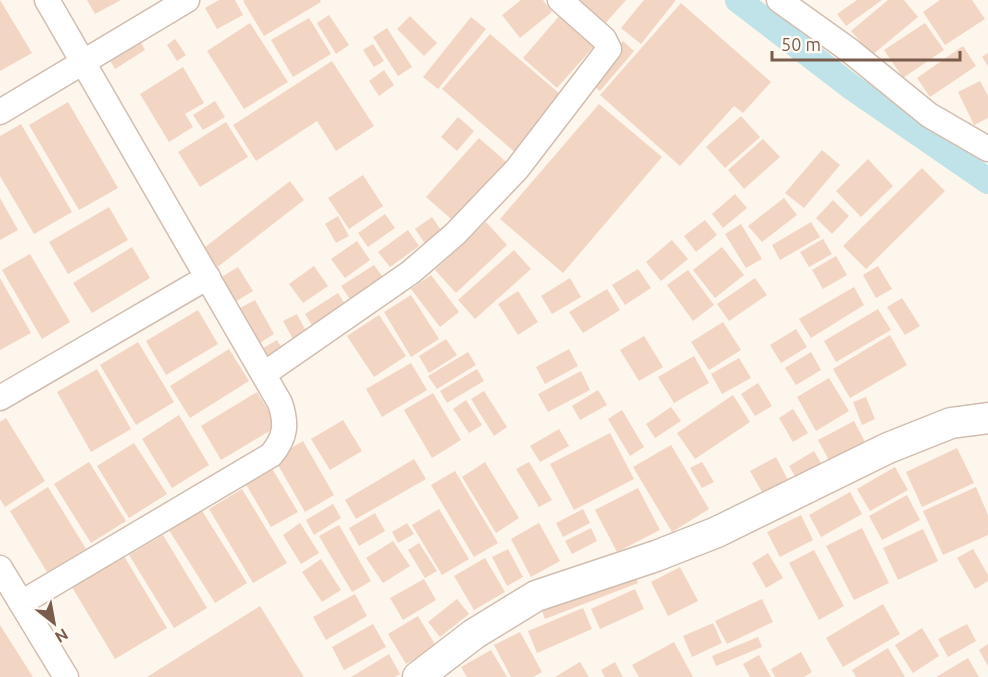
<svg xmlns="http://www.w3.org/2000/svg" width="988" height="677" font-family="Ubuntu,sans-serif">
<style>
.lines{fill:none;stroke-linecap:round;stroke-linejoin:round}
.canal{stroke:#bfe3e8;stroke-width:26}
.building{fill:#f3d5c3}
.minor-casing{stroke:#d1beb0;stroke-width:27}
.tertiary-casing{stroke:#d1beb0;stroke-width:33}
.minor{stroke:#fff;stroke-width:24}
.tertiary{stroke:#fff;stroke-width:30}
</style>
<rect width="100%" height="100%" fill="#fdf6ec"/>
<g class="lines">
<!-- canal -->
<path class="canal" d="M738,0L850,86L988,181"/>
</g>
<!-- building -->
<g class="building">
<path d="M0,0L32,53L0,71Z"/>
<path d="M87,0H121L95,14Z"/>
<path d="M219,0H235L243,15L217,29L205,8Z"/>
<path d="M245,0H320L321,2L264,36L243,1Z"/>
<path d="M521,0H543L552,12L520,38L502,15Z"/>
<path d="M572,0H626L602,27Z"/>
<path d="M644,0H676L641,44L621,28Z"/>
<path d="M857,0H882L846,26L837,14Z"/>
<path d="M888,0H904L918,17L872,55L851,31Z"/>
<path d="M940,0H972L985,19L945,45L923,12Z"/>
<path d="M681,3L771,82L743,113L734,106L680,166L600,95Z"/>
<path d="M561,14L596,44L557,88L523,58Z"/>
<path d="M329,15L349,45L336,54L317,23Z"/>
<path d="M410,16L437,43L424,56L397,29Z"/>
<path d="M471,17L486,29L438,89L423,77Z"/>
<path d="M309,18L331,54L293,77L271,40Z"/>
<path d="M250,23L288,82L244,109L207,51Z"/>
<path d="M925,23L944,50L903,78L884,50Z"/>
<path d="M387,28L412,67L398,76L373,37Z"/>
<path d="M490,34L566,99L518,155L442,89Z"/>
<path d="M138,38L145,50L115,69L108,57Z"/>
<path d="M175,39L186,55L177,61L167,45Z"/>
<path d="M623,41L634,51L600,91L588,81Z"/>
<path d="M373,44L384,61L374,67L363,50Z"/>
<path d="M963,46L976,66L930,97L917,78Z"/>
<path d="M988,53V66L982,57Z"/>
<path d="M332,61L374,126L336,151L317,121L256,161L233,125Z"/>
<path d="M183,67L204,103L185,114L193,127L169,142L140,94Z"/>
<path d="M384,70L394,85L379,96L369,81Z"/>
<path d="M980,81L988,96V118L974,125L958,92Z"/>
<path d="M215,101L225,117L203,130L193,115Z"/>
<path d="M68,102L118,188L79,210L29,125Z"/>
<path d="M599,104L662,157L563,273L500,219Z"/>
<path d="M741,116L760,137L725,168L706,147Z"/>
<path d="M458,117L474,131L457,151L441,137Z"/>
<path d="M226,122L248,157L200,187L178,152Z"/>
<path d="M21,124L72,212L34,234L0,176V136Z"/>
<path d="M479,138L511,166L458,225L426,197Z"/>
<path d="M763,139L780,157L744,189L728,170Z"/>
<path d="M822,150L840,165L804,208L785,193Z"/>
<path d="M868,159L893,186L861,217L836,191Z"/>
<path d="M922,168L945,191L866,269L843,246Z"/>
<path d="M363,175L383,206L349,229L328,198Z"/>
<path d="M290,181L304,200L215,269L200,251Z"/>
<path d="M735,194L747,208L723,228L712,214Z"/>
<path d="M0,198L18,230L0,240Z"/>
<path d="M784,198L797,215L762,242L748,226Z"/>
<path d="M833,200L849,216L832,234L816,218Z"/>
<path d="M109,207L128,240L68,274L49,242Z"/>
<path d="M385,214L395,228L368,247L358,233Z"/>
<path d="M338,216L349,236L336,243L325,224Z"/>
<path d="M432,217L445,236L428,248L415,229Z"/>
<path d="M705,220L717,235L696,252L684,236Z"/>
<path d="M486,222L507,245L456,293L435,270Z"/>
<path d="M811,222L820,237L780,260L772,245Z"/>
<path d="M741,224L762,259L746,268L725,234Z"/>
<path d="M408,230L419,246L390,267L378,252Z"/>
<path d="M823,239L832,254L809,267L800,252Z"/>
<path d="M672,240L688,259L661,281L646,262Z"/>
<path d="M357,241L370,260L345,278L331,259Z"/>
<path d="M132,247L150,278L92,313L73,283Z"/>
<path d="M722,247L744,275L715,298L693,270Z"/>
<path d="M514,250L531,269L475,319L458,300Z"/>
<path d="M30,254L70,322L42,339L2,270Z"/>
<path d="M836,256L847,275L823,289L812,270Z"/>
<path d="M374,265L385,280L352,302L341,286Z"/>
<path d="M314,266L328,286L303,303L289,284Z"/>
<path d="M878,266L892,289L876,298L863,275Z"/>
<path d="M238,267L253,291L235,302L220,278Z"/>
<path d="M638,269L651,288L625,305L612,285Z"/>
<path d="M688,270L714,305L693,321L667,285Z"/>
<path d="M431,275L459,312L440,327L411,289Z"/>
<path d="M0,278L31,333L0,350Z"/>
<path d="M570,278L581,297L552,314L541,296Z"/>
<path d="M755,278L767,295L729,321L717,304Z"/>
<path d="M854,287L864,305L811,338L799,319Z"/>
<path d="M607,289L620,310L583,333L569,312Z"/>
<path d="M518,291L538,322L518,335L498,304Z"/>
<path d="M338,293L348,309L315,330L305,314Z"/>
<path d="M411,295L439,339L411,357L384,312Z"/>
<path d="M902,298L920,326L905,335L887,307Z"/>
<path d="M255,300L274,334L258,344L238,309Z"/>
<path d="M878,309L891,330L836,362L824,341Z"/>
<path d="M198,310L218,344L166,375L146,341Z"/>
<path d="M297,314L307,333L294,341L283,321Z"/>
<path d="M379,315L406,356L374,377L347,336Z"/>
<path d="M723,322L741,350L709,370L691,342Z"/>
<path d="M796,329L807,347L781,363L770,345Z"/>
<path d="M890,335L907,365L850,398L833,369Z"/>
<path d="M644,336L663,367L639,381L620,350Z"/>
<path d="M446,339L457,355L429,373L419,356Z"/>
<path d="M277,340L286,355L267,366L258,351Z"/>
<path d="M138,342L174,402L136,425L100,365Z"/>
<path d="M229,349L249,381L190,418L170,386Z"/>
<path d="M569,349L578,366L545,384L536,367Z"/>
<path d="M468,352L476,365L437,389L428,376Z"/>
<path d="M811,352L821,370L796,385L785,368Z"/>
<path d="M694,356L709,383L674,403L658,377Z"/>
<path d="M739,358L751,378L722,394L711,374Z"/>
<path d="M411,363L427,390L382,417L366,389Z"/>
<path d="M97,369L131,429L91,452L57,392Z"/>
<path d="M477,369L484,381L447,403L440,391Z"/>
<path d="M581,371L590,390L548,412L538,394Z"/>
<path d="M829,378L849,411L816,431L797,397Z"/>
<path d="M758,383L772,406L755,416L741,394Z"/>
<path d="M598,390L607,405L580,420L572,406Z"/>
<path d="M484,391L507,427L494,436L471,399Z"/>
<path d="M257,392L278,426L221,460L201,426Z"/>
<path d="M433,393L461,440L432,458L404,410Z"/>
<path d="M733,395L750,422L695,459L677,433Z"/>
<path d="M866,397L875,419L862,425L853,402Z"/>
<path d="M466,400L482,425L469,433L453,409Z"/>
<path d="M671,407L681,421L655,438L646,424Z"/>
<path d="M793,409L808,433L793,442L779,418Z"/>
<path d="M622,410L644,447L630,456L608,419Z"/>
<path d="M179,415L209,465L172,488L142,439Z"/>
<path d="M6,418L45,481L5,507L0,499V422Z"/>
<path d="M343,420L362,451L330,470L311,439Z"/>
<path d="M854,421L865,442L830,462L818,440Z"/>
<path d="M559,429L569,446L540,462L530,446Z"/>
<path d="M610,433L634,479L574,510L550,464Z"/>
<path d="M303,441L334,495L305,512L274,458Z"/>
<path d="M134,443L167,494L129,518L97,466Z"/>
<path d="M671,445L709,509L672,532L633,467Z"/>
<path d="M957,448L974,483L922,507L906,472Z"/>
<path d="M814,451L821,463L796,478L789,466Z"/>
<path d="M776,457L788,480L763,494L750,471Z"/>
<path d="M414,459L426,479L356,519L345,500Z"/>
<path d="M89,462L126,521L91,543L54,484Z"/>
<path d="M485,462L519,518L496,533L462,477Z"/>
<path d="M529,462L552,500L539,507L516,469Z"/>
<path d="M702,462L714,482L702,488L690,468Z"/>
<path d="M270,465L298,512L271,527L244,481Z"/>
<path d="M895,467L908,490L870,511L857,489Z"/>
<path d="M455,471L498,543L474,557L431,485Z"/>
<path d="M48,487L86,549L47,572L10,511Z"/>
<path d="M976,487L988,515V535L943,555L923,511Z"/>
<path d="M638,488L660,530L617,552L595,510Z"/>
<path d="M242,489L287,563L253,583L209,509Z"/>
<path d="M850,492L862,514L821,537L809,515Z"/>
<path d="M907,495L920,520L882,540L869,516Z"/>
<path d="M333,504L341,518L314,535L306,520Z"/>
<path d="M201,509L247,583L215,603L169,530Z"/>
<path d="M439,509L469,559L442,575L412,525Z"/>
<path d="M583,509L590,523L563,537L556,523Z"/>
<path d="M375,513L385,531L359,546L349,528Z"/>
<path d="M801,515L813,540L780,557L767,532Z"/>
<path d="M300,523L319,553L301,564L283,535Z"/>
<path d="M407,523L414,534L398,543L392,532Z"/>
<path d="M539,523L560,561L531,577L511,539Z"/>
<path d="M339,525L371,581L352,592L319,536Z"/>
<path d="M591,528L597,541L572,554L565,541Z"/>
<path d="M862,528L889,583L854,600L826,546Z"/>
<path d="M923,529L938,561L898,580L883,548Z"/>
<path d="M163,535L207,608L174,628L129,555Z"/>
<path d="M393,541L410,566L383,583L366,558Z"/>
<path d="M419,543L437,571L425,578L408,550Z"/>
<path d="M508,549L523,577L507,586L492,557Z"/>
<path d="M973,549L988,575V581L975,589L957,558Z"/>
<path d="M814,550L844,606L819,620L789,563Z"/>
<path d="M768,553L783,578L766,588L752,563Z"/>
<path d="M124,556L167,628L115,659L72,587Z"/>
<path d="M485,558L505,592L474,610L454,576Z"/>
<path d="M321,559L341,590L322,602L302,572Z"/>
<path d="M680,567L698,601L668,616L651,582Z"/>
<path d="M632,568L638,583L545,619L539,603Z"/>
<path d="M424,579L436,600L403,620L390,598Z"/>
<path d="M635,589L644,609L600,629L591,609Z"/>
<path d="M355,594L367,616L326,640L313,617Z"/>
<path d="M457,599L469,614L440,637L428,622Z"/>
<path d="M762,599L773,622L727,644L715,621Z"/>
<path d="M883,604L900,634L843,667L826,638Z"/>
<path d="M260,606L304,677H147Z"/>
<path d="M583,608L592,629L537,653L528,631Z"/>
<path d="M418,616L436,646L406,664L388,634Z"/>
<path d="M713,623L722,643L692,657L683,636Z"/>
<path d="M373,624L386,647L344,670L332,647Z"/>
<path d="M967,624L976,641L948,657L938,639Z"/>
<path d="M0,625L33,677H0Z"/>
<path d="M922,628L939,656L913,673L895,645Z"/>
<path d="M520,632L542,672L533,677H511L494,645Z"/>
<path d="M758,637L762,647L716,666L712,656Z"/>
<path d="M674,642L693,677H639L632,665Z"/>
<path d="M988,644V666L979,650Z"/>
<path d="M888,648L905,677H856L852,670Z"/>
<path d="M491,650L507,677H467L461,667Z"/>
<path d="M801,652L812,672L804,677H775L771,669Z"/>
<path d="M389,654L400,674L395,677H351Z"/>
<path d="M759,655L771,677H750L743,664Z"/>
<path d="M968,658L979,677H936Z"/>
<path d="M580,662L589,677H555Z"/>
<path d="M615,662L623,677H605L601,670Z"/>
</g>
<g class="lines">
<defs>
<g id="minor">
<path d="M779,0L849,50L929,115L988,149"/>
<path d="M0,112L187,0"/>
<path d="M264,374L411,272L455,234L517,169L609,49L604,39L560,0"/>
<path d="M0,398L208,277"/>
<path d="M0,568L66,677"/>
<path d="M21,603L271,455C286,437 287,424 280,403L47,0"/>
</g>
<path id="tertiary" d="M418,677L474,634L536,596L656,556L717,532L888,448L951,423L988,418"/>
</defs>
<!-- minor casing -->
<use href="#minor" class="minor-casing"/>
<!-- tertiary casing -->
<use href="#tertiary" class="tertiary-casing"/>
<!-- minor -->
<use href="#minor" class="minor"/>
<!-- tertiary -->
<use href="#tertiary" class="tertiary"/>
</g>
<!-- north arrow -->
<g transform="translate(54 623) rotate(149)" stroke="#fffaf3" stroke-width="4.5" paint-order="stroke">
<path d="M0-4.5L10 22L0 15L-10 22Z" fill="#7a5c4d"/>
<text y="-9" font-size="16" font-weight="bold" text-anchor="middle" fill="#7a5c4d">N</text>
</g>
<!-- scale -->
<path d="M772 51v9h188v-9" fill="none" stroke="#7a5c4d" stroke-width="3"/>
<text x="781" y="51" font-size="18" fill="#7a5c4d" stroke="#fffaf3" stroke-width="4.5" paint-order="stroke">50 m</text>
</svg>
